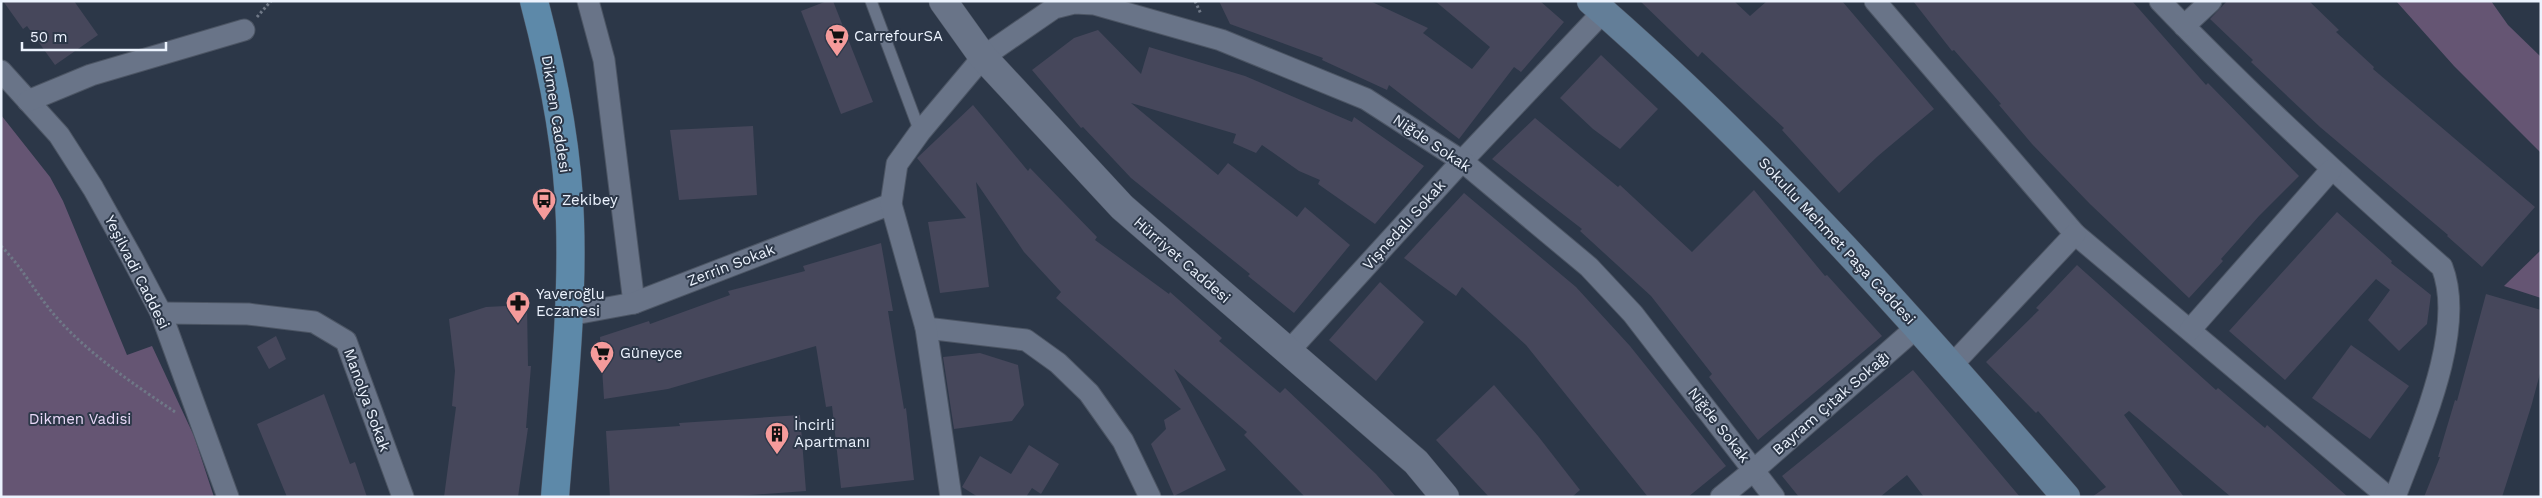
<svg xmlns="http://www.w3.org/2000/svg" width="2542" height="498" font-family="'Work Sans',sans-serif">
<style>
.green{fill:#655573}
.building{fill:#46475b}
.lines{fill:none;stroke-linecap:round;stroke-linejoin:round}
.service-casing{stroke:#4c5564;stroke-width:13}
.minor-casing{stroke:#4c5564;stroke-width:23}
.tertiary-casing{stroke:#4c5564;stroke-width:29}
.secondary-casing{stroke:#4c5564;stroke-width:29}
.primary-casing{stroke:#4c5564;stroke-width:29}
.path{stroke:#6f7887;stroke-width:3;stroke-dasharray:2.5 2.5;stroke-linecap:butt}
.service{stroke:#697488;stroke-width:11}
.minor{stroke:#697488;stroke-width:21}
.tertiary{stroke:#697488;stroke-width:28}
.secondary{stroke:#637e98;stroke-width:28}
.primary{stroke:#5d89a9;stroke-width:28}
.labels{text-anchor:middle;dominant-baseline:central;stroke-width:4;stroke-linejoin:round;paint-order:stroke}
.poi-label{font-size:15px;fill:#ecf3fe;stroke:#2c3748;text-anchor:start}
.street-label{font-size:15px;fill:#ecf3fe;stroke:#2c3748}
.park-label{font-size:15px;fill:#e9d9f8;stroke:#2c3748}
</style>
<rect width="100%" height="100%" fill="#2c3748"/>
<!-- green -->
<g class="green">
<path d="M2396,1H2491L2508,25L2541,57V153L2454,66Z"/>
<path d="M1,115L50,177L63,201L127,355L152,346L194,436L214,497H1Z"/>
<path d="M2541,250V298L2504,286Z"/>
</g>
<!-- building -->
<g class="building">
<path d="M3,1H74L98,35L55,65L27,26L23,29Z"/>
<path d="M827,1H833L873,102L841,114L801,11Z"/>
<path d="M1219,1H1370L1428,28L1423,33L1472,69L1490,47L1435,1H1540L1564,22L1521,72L1514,67L1459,139L1389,85L1387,90L1322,60L1323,58L1230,24Z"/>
<path d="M1640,1H1734L1750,16L1767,1H1842L1934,109L1878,156L1839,193L1782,130L1784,128L1702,52L1698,57Z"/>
<path d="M1913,1H2132L2206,85L2208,83L2299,176L2259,216L2221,259L2223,261L2189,298L2090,204L2032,144L1999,105L2001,104L1954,50L1952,51Z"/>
<path d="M2227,1H2309L2339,30L2336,32L2374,67L2373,69L2535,207L2482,267L2447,236L2448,235L2320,127L2251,62L2253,60L2210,19Z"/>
<path d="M1098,30L1141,74L1149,47L1245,76L1352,122L1354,117L1424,166L1375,224L1318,184L1320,180L1299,171L1262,145L1256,153L1233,143L1236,134L1131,103L1218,175L1228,163L1297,217L1305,207L1350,245L1294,313L1248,276L1250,274L1131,178L1083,127L1081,128L1032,70L1074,38Z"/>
<path d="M1601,55L1658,109L1620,149L1593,129L1560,98Z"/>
<path d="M973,105L1028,171L1030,168L1097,237L1095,240L1169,294L1170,292L1222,338L1219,341L1280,393L1285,388L1376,474L1396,497H1305L1244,435L1247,432L1174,369L1226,470L1174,496L1151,444L1166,429L1164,420L1181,409L1056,298L1061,292L1024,252L976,182L989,287L940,293L928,222L966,218L917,158Z"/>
<path d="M1535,118L1618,187L1620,185L1692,252L1754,190L1825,276L1827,275L1882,336L1758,440L1709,377L1712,374L1651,296L1580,231L1582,229L1492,159Z"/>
<path d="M753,126L757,195L679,200L670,130Z"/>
<path d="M1464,193L1576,287L1630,346L1726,466L1688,497H1648L1526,345L1462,287L1456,296L1404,258Z"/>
<path d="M2337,212L2392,261L2391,263L2431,295L2427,324L2399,351L2368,320L2390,290L2376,279L2285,380L2229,331Z"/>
<path d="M881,243L893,311H888L904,409L906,408L914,480L841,488L832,406L826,407L816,346L668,389L604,399L600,337L649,321L650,324L730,295L728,291L805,271L803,266Z"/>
<path d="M2077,265L2216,390L2218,388L2265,428L2267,425L2348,497H2231L2129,411L2124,415L2184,497H2092L2106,487L2038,411L2036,413L1986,362L2039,310L2036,308Z"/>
<path d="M1380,282L1424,322L1376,381L1329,340Z"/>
<path d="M2486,294L2541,310V370L2531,407L2502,497H2424L2440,457H2438L2455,400L2457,401Z"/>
<path d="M527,305L528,366H531L526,428H528L518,497H444L456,407L452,406L455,371L449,319L486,307Z"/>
<path d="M276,336L286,359L269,369L257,347Z"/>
<path d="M2351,345L2409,386L2370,439L2312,398Z"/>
<path d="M980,353L1018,365L1024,405L1012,421L954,429L943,357Z"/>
<path d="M1913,370L2020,497H1924L1907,475L1880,497H1799L1782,476Z"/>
<path d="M1494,385L1538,436L1580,490L1572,497H1489L1436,440Z"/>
<path d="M324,394L350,464L355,462L367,497H287L257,424Z"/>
<path d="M800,415L806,491L722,497H610L606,431L680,426L679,423Z"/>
<path d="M1029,445L1059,464L1041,494L1032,488L1026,497H978L962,487L980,456L1011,474Z"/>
</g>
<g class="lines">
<defs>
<path id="service" d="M871,1L920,132"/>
<g id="minor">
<path d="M588,1L604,60L634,303"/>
<path d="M1875,1L2075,234L2388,497"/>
<path d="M2160,1C2250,95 2345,182 2442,267C2467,331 2418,435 2395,497"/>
<path d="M2184,26L2211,1"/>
<path d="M1,71L59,135L93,188L131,256L161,313L228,497"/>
<path d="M28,101L91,75L244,30"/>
<path d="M161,313L248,314L314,322L346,341L403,497"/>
<path d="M569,315L634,303L891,204"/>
<path d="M926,328L1026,340L1058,363L1089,393L1123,441L1150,497"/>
<path d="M2190,330L2331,170"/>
<path d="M1288,352L1462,161L1603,12"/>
<path d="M1952,365L2075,234"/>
<path d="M951,497L926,328L891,204L897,164L920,132L983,57L1054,8L1074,3L1094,4L1221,40L1366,99L1462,161L1589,267L1633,314L1774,497"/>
<path d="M1721,497L1754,470L1917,327"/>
</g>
<path id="tertiary" d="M943,1L983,57L1122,207L1416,462L1445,497"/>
<path id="secondary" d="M1591,1C1764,151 1917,324 2066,497"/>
<path id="primary" d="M534,1C553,73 568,147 570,221C573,313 562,406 555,497"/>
</defs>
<!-- service casing -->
<use href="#service" class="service-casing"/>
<!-- minor casing -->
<use href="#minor" class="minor-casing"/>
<!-- tertiary casing -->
<use href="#tertiary" class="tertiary-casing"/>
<!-- secondary casing -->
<use href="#secondary" class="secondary-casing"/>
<!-- primary casing -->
<use href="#primary" class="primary-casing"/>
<!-- path -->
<g class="path">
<path d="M1195,1L1201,14"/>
<path d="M257,17L271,1"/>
<path d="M1,246C23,268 37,296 58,319C90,355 135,385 175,412"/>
</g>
<!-- service -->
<use href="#service" class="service"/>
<!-- minor -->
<use href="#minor" class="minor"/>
<!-- tertiary -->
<use href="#tertiary" class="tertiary"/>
<!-- secondary -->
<use href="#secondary" class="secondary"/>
<!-- primary -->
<use href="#primary" class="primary"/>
</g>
<!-- icons -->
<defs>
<symbol id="supermarket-pin" viewBox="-11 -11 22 30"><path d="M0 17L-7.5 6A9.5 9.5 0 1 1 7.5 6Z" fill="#f59b9b" stroke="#2c3748"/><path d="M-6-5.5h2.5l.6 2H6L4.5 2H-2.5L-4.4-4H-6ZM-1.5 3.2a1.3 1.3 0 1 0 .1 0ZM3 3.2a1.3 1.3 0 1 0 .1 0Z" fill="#111"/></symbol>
<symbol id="bus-pin" viewBox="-11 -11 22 30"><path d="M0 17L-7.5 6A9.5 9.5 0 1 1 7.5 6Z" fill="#f59b9b" stroke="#2c3748"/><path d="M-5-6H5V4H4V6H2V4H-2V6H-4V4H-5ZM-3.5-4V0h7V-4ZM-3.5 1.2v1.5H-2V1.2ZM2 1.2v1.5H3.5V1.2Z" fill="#111"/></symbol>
<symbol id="pharmacy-pin" viewBox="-11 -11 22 30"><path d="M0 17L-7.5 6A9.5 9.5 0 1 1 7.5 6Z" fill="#f59b9b" stroke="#2c3748"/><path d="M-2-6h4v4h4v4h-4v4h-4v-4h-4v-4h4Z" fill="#111"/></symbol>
<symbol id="building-pin" viewBox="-11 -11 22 30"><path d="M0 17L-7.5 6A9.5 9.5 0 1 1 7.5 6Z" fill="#f59b9b" stroke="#2c3748"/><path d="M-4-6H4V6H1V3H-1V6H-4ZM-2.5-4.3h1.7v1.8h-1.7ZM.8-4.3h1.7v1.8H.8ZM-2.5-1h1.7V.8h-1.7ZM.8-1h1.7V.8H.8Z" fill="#111"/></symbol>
</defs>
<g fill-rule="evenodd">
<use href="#supermarket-pin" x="823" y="22" width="28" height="38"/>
<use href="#bus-pin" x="530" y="186" width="28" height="38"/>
<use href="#pharmacy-pin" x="504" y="289" width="28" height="38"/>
<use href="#supermarket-pin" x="588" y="339" width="28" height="38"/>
<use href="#building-pin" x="763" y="420" width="28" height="38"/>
</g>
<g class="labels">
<!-- poi labels -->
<g class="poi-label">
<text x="854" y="36">CarrefourSA</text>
<text x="562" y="200">Zekibey</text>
<text x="536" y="294">Yaveroğlu<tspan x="536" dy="17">Eczanesi</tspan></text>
<text x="620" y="353">Güneyce</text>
<text x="794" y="425">İncirli<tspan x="794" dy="17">Apartmanı</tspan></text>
</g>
<!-- street labels -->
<g class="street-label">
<text transform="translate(556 114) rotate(81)">Dikmen Caddesi</text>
<text transform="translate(1432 143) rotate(34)">Niğde Sokak</text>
<text transform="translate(1404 225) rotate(-48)">Vişnedalı Sokak</text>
<text transform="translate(1837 241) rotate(47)">Sokullu Mehmet Paşa Caddesi</text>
<text transform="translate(1182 260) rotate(41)">Hürriyet Caddesi</text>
<text transform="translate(731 265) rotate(-21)">Zerrin Sokak</text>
<text transform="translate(137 272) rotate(63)">Yeşilvadi Caddesi</text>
<text transform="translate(367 400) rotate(70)">Manolya Sokak</text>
<text transform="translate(1831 403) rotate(-41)">Bayram Çıtak Sokağı</text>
<text transform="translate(1719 425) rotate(52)">Niğde Sokak</text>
</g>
<!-- park labels -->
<g class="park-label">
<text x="80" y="419">Dikmen Vadisi</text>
</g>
</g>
<!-- border -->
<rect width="2542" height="498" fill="none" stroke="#ecf3fe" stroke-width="5"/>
<!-- scale -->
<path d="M22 42v8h144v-8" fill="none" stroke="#ecf3fe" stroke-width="2.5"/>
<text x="30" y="42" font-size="15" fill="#ecf3fe" stroke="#2c3748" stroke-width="4" paint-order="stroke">50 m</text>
</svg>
